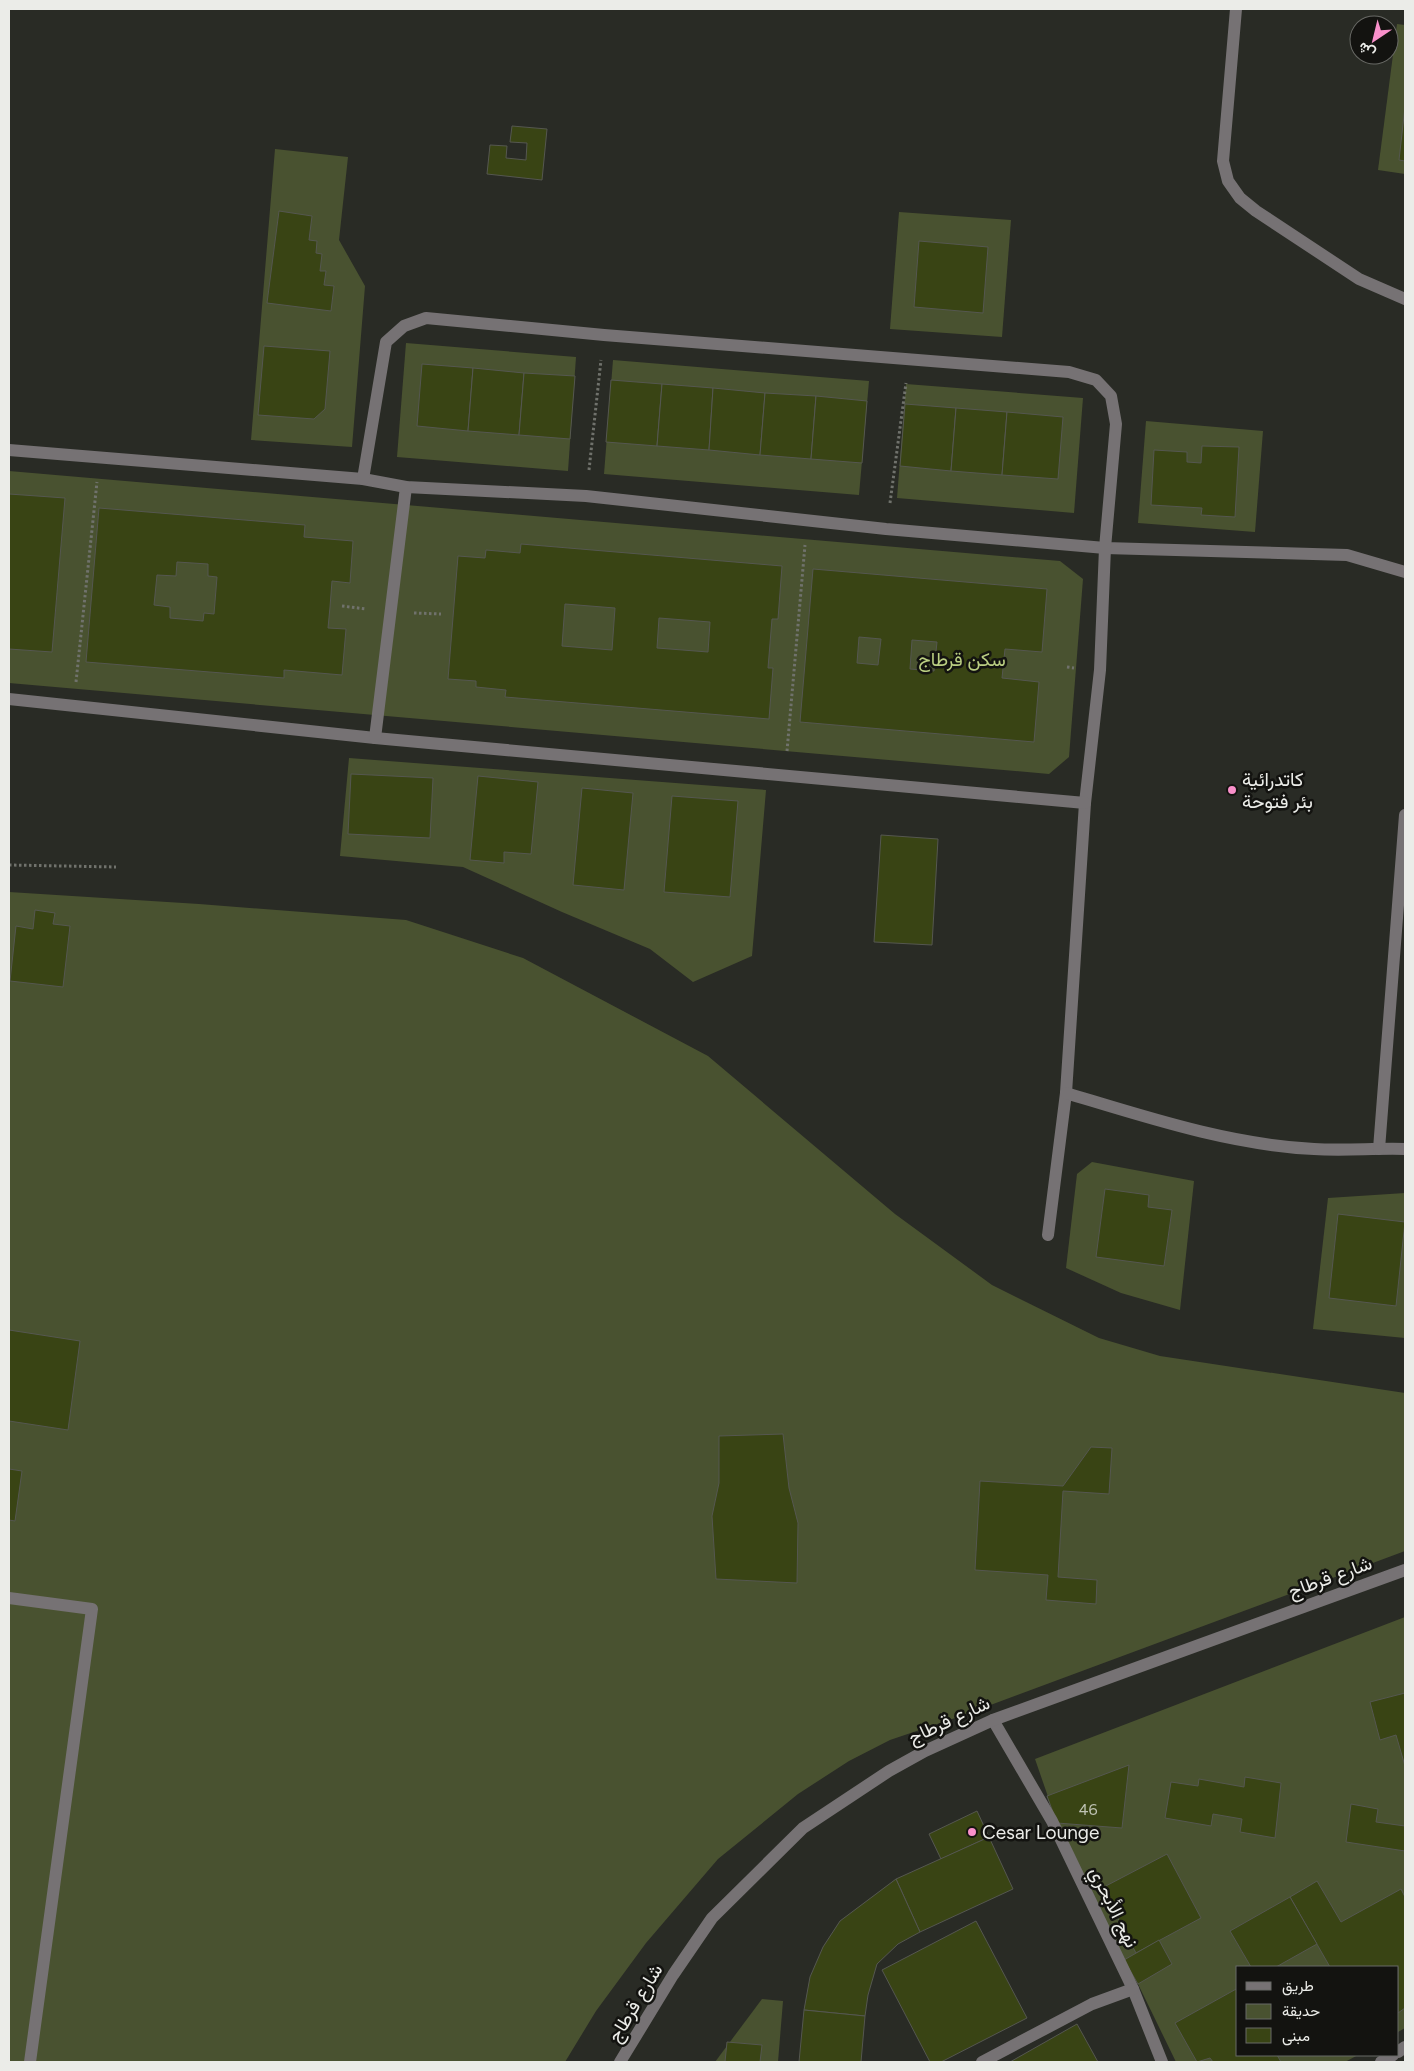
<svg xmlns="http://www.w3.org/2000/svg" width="1414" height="2071" font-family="Figtree,Vazirmatn,sans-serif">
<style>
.green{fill:#495230}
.building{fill:#394414;stroke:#555750;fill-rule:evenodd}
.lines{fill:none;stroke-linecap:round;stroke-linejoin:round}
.path{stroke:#70726c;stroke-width:3;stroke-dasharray:2.5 2.5;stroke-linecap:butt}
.minor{stroke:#767274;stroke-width:12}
.poi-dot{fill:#f990ca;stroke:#131310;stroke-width:2}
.labels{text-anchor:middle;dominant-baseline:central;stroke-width:5;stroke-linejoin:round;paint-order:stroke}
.number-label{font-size:16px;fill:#bec2b3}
.park-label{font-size:19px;fill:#bace82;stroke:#131310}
.poi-label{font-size:19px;fill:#ebece8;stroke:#131310;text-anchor:start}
.street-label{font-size:19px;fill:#ebece8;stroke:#131310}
</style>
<rect width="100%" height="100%" fill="#292b25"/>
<!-- green -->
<g class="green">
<path d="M1397,24L1405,25V174L1378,170Z"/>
<path d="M275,149L348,157L339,240L365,286L352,447L251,440Z"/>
<path d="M899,212L1011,220L1002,337L890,329Z"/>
<path d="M406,343L576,357L568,471L397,457Z"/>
<path d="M613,360L869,381L859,495L604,474Z"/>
<path d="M906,384L1083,398L1074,513L897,498Z"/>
<path d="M1146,421L1263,431L1255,532L1138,523Z"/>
<path d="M9,471L1060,561L1083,579L1069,757L1049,774L9,683Z"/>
<path d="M349,758L766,790L752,956L693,982L650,949L562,912L463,867L340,856Z"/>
<path d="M9,892L199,904L406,920L523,958L708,1056L895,1214L992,1285L1099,1338L1160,1356L1405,1393V1551L961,1716L890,1740L849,1761L798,1794L718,1859L646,1943L596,2011L565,2062H9Z"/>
<path d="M1092,1162L1194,1181L1180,1310L1121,1293L1066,1268L1077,1174Z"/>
<path d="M1405,1193V1338L1313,1329L1328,1198Z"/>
<path d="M1405,1617V2028L1398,2032V1967H1238V2055H1358L1345,2062H1176L1138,1984L1064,1843L1035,1759Z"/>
<path d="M762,1999L783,2001L778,2062H715Z"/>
</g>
<!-- building -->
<g class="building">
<path d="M1405,107V161L1399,160Z"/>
<path d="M512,126L547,129L542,180L487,174L490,145L507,146L506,158L526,160L527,143L510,142Z"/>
<path d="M279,211L312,216L309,240L317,241L316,253L322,254L320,271H326L324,285L334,286L331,311L267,303Z"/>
<path d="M919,241L988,247L983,313L914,307Z"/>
<path d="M264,346L330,351L325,409L314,419L258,415Z"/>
<path d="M422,364L473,368L468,431L417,426Z"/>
<path d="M473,368L524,373L519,435L468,431Z"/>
<path d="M524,373L575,376L570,439L519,435Z"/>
<path d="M611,380L662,384L657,446L606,442Z"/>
<path d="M662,384L713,388L709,450L657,446Z"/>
<path d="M713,388L765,393L760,455L709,450Z"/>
<path d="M765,393L816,396L811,459L760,455Z"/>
<path d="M816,396L867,401L862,463L811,459Z"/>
<path d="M905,404L956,408L951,471L900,466Z"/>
<path d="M956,408L1007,412L1002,475L951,471Z"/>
<path d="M1007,412L1063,417L1058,479L1002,475Z"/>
<path d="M1202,446L1239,447L1235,517L1201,515L1202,508L1151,505L1154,450L1187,452V462L1201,463Z"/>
<path d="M9,494L65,498L52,652L9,649Z"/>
<path d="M99,508L305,525L304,537L353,541L350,583L332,581L330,607L328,628L346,629L342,675L284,670V678L86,662ZM177,562L208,564V576L217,577L214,614L204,613L203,621L170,618V607L154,605L157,575L176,576Z"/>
<path d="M521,544L782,566L778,619H772L768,668H773L769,719L505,697L506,690L476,687V681L448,679L458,556L485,558L486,550L520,553ZM565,604L615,608L612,650L562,646ZM659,618L710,622L708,652L657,648Z"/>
<path d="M813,569L1047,589L1042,652L1005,649L1002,678L1039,682L1034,742L800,722ZM859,637L881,639L878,665L857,663ZM912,640L937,642L934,671L910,669Z"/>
<path d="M351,774L433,778L430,838L348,834Z"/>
<path d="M478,776L538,782L531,854L504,852V863L470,860Z"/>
<path d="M582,788L633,793L624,890L573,885Z"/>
<path d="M672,796L738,801L730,897L664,892Z"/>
<path d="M881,835L938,839L932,945L874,942Z"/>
<path d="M35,910L55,913L53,924L70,926L63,987L10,981L16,926L33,929Z"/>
<path d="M1105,1189L1149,1195L1148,1207L1172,1210L1164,1266L1096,1257Z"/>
<path d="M1338,1214L1405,1222L1396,1306L1329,1298Z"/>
<path d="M9,1330L80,1341L68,1430L9,1421Z"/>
<path d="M783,1434L789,1488L798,1523L797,1583L716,1579L712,1516L719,1483V1436Z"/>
<path d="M1091,1447L1112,1448L1109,1494L1063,1491L1058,1577L1097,1580L1096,1604L1046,1600L1048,1575L975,1570L980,1481L1063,1486Z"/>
<path d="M9,1469L22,1471L15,1521L9,1520Z"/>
<path d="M1405,1693V1766L1396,1735L1380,1740L1370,1702Z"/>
<path d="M1129,1765L1122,1828L1057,1823L1047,1796Z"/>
<path d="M1245,1777L1281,1783L1275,1838L1240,1832L1242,1819L1213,1814L1211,1826L1165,1818L1171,1782L1198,1786L1199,1779L1244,1787Z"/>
<path d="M1351,1804L1378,1809L1376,1822L1405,1826V1851L1346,1842Z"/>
<path d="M977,1811L989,1837L941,1859L929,1834Z"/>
<path d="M989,1837L1013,1889L920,1932L896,1879Z"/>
<path d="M1167,1854L1201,1918L1136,1953L1102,1888Z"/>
<path d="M896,1879L920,1932L898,1944L877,1964L868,1995L865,2016L804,2010L810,1977L823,1947L840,1921Z"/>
<path d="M1317,1881L1341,1922L1401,1889L1405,1897V2008L1398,2013V1967H1330L1290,1897Z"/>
<path d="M1290,1897L1317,1944L1276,1967H1251L1230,1931Z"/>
<path d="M976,1921L1027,2018L941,2062H930L882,1970Z"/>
<path d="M1159,1940L1172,1964L1138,1984L1124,1960Z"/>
<path d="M1238,1988V2055H1277L1281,2062H1213L1210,2058L1197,2062L1175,2023Z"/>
<path d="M804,2010L865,2016L861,2062H799Z"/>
<path d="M1077,2024L1098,2062H1010Z"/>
<path d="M727,2042L762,2045L760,2062H725Z"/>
</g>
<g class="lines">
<!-- path -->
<g class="path">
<path d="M589,470L601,360"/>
<path d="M890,503L906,383"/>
<path d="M342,606L366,609"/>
<path d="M414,613L441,614"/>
<path d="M1067,667L1074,668"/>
<path d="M76,682L97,482"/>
<path d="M787,751L805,545"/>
<path d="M9,865L116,867"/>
</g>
<!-- minor -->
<g class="minor">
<path d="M1236,9L1223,161L1228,181L1240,198L1256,211L1359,279L1405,299"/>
<path d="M9,450L363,479L406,487L586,496L886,529L1105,548L1347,555L1405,572"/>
<path d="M363,479L386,342L404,326L426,318L604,335L1069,372L1096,380L1111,396L1116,424L1105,548L1100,670L1085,803L1066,1093L1048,1235"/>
<path d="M9,699L375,738L1085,803"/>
<path d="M375,738L406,487"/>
<path d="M1066,1093C1146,1117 1230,1145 1314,1149C1344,1151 1375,1148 1405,1149"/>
<path d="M1379,1149L1405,815"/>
<path d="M9,1598L92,1609L30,2062"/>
<path d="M993,1720L1052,1821L1133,1989L1162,2062"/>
<path d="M1398,2052L1405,2047"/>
<path d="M620,2062L673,1975L712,1918L803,1828L889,1771L925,1751L993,1720L1405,1570"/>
<path d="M982,2062L1092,2004L1133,1989"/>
<path d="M1381,2062L1393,2055"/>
</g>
</g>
<!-- markers -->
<g class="poi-dot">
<circle cx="1232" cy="790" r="5"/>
<circle cx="972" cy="1832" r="5"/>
</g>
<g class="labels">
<!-- number labels -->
<g class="number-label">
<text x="1088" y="1809">46</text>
</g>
<!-- park labels -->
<g class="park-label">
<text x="962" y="659">سكن قرطاج</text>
</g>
<!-- poi labels -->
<g class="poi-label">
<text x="1242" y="779">كاتدرائية<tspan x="1242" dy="22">بئر فتوحة</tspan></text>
<text x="982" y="1832">Cesar Lounge</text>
</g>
<!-- street labels -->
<g class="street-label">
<text transform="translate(1330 1577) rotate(-20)">شارع قرطاج</text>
<text transform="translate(949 1720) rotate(-25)">شارع قرطاج</text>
<text transform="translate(1114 1907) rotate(64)">نهج الأبحري</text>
<text transform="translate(635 2003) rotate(-59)">شارع قرطاج</text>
</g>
</g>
<!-- border -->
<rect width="1414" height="2071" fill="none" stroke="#ebece8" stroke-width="20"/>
<!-- legend -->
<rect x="1236" y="1966" width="162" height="90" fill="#131310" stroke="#696a66"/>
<rect x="1246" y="1982" width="25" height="8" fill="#767274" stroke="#696a66"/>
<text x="1282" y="1991" font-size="15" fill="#ebece8">طريق</text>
<rect x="1246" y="2004" width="25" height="15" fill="#495230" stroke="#696a66"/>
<text x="1282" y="2016" font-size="15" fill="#ebece8">حديقة</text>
<rect x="1246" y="2028" width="25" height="15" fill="#394414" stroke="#696a66"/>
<text x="1282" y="2041" font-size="15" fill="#ebece8">مبنى</text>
<!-- north arrow -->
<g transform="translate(1374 40) rotate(215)"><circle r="24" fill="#131310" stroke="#696a66"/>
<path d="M0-4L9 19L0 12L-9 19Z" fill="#f990ca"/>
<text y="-8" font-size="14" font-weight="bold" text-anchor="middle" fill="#ebece8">ش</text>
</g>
</svg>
